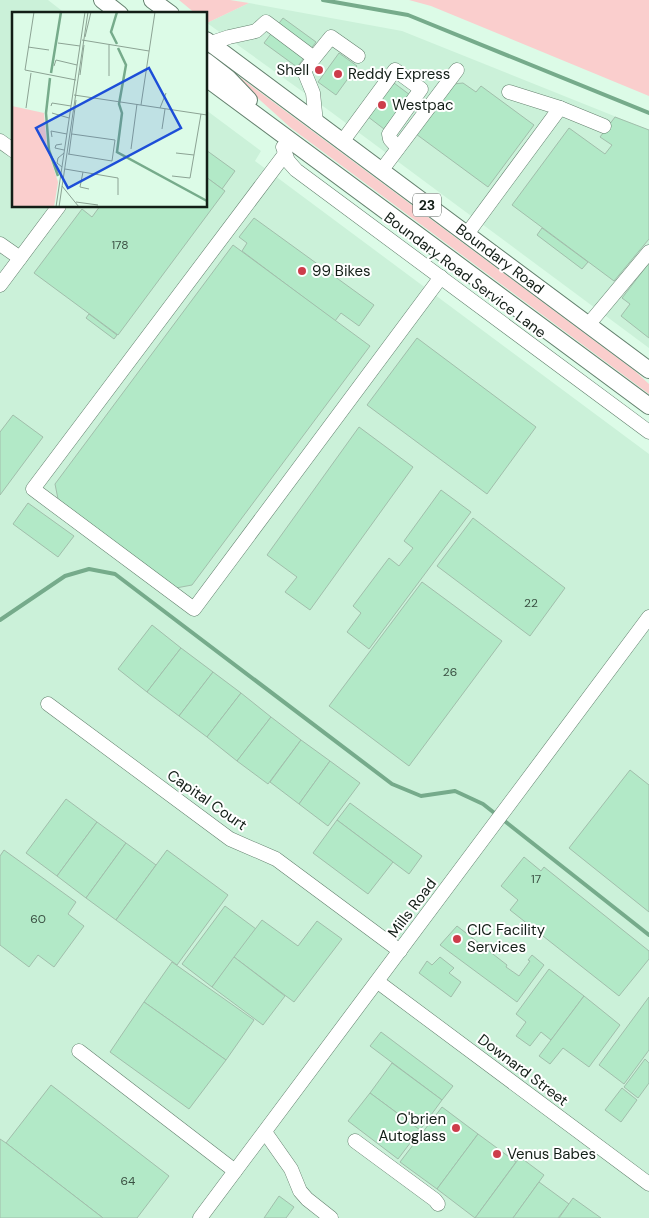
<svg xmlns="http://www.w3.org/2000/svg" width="649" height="1218" font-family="'DM Sans',sans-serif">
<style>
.built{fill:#cbf1d9}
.green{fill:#facecd}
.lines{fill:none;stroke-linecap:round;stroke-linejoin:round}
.stream{stroke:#76ab8b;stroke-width:4}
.building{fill:#b2e9c7;stroke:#a1beab}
.minor-casing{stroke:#64806e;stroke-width:15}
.major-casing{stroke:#64806e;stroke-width:18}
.minor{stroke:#fff;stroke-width:14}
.major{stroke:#fff;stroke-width:16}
.poi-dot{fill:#cd3d4b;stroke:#fff;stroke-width:2}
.labels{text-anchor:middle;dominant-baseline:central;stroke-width:4;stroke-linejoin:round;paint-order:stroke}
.number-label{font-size:12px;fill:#3b5143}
.shield{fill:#fff;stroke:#5a625d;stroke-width:1}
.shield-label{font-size:14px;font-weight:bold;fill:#131e17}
.poi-label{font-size:15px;fill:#131e17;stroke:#fff;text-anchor:start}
.street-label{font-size:15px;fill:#131e17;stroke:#fff}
.inset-river{fill:none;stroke:#76ab8b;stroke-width:2.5}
.inset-road{fill:none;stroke:#8ca394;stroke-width:1}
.view{fill:#1d4ed8;fill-opacity:0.15;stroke:#1d4ed8;stroke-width:2.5}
.inset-edge{fill:none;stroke:#131e17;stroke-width:2.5}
</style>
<rect width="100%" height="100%" fill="#dcfbe7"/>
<!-- built -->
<g class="built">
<path d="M0,0H48L66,14H14V206H206V110L261,151L255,161L649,454V1218H0Z"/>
<path d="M249,3L402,31L649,130V348L327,109L207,23Z"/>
</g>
<!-- green -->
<g class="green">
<path d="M179,0H230L249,3L207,23L206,14H196Z"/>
<path d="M409,0H649V96L431,6Z"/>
<path d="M206,52L635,371L649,384V394L291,128L251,92L206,57Z"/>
</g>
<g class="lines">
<!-- stream -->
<g class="stream">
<path d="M323,0L408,15L649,113"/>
<path d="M0,620L65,576L89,569L115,574L392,784L421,796L455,791L483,804L649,935"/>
</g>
</g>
<!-- building -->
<g class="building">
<path d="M283,18L316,42L297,67L264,43Z"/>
<path d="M339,53L357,66L336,95L318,82Z"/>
<path d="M392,83L393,85L394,83L410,95L384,129L367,116Z"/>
<path d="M463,83L476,92L481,86L534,125L488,187L416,134L453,84Z"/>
<path d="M615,117L649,130V239L614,281L512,205L569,128L605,154L612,145L600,137Z"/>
<path d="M206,150L235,171L222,189L206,177Z"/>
<path d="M206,177L225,191L118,335L34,273L82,209L92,217L100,206H206Z"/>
<path d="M254,218L374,305L359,326L341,313L335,321L242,251L247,243L239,237Z"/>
<path d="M542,228L588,262L582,269L537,235Z"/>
<path d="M233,245L370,346L192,585L176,588L58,499L55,484Z"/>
<path d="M649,263V338L621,316L630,304L622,298Z"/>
<path d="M89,314L117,335L114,339L86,318Z"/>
<path d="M417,338L536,427L487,494L367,405Z"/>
<path d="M13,415L43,437L0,495V432Z"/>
<path d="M359,427L413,467L310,610L285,592L297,577L267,555Z"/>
<path d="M441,490L471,512L369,649L347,632L361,613L353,606L389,558L399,566L413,548L404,541Z"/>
<path d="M28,503L74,536L58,557L13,524Z"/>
<path d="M473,518L565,588L530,636L437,566Z"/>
<path d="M422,582L502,641L409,766L329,706Z"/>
<path d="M152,625L181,648L147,692L118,669Z"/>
<path d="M181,648L213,672L179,716L147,692Z"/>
<path d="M213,672L241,693L207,737L179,716Z"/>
<path d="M241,693L271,717L237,761L207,737Z"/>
<path d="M271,717L301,740L268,784L237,761Z"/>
<path d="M301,740L330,761L299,804L270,782Z"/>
<path d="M330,761L360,783L328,826L299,804Z"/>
<path d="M630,770L649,785V912L569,848Z"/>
<path d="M66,799L97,822L57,876L26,853Z"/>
<path d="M350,803L422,856L409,874L337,820Z"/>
<path d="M337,820L393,862L368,894L313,853Z"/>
<path d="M97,822L126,843L86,898L57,876Z"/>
<path d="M126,843L156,865L116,920L86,898Z"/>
<path d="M4,850L76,902L68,914L84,926L54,967L38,955L29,967L0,945V856Z"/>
<path d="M167,850L228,895L177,965L116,920Z"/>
<path d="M524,857L541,871L544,867L649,951V959L619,996L510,910L518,900L501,886Z"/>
<path d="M225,906L256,929L212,987L182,964Z"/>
<path d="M262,920L298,946L317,921L342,939L294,1002L234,957Z"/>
<path d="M457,926L507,965L506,967L519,976L530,961L528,960L532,955L544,965L517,1002L440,945Z"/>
<path d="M234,957L285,996L263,1025L212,987Z"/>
<path d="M440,957L454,968L449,973L461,982L451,997L419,973L427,961L432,965Z"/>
<path d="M172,962L254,1020L226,1060L144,1002Z"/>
<path d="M549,969L584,996L551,1040L541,1032L530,1046L516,1036L526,1022L516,1014Z"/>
<path d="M584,996L620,1025L589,1067L563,1048L550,1064L539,1056Z"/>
<path d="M649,997V1050L624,1084L599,1065Z"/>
<path d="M144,1002L226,1060L189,1109L110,1052Z"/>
<path d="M381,1032L453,1086L442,1100L370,1046Z"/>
<path d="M645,1059L649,1063V1083L638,1098L624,1087Z"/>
<path d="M392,1063L442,1100L420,1130L370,1093Z"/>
<path d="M51,1085L169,1176L137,1218H103L6,1143Z"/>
<path d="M622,1088L637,1100L621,1122L605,1110Z"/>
<path d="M370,1093L420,1130L398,1159L348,1121Z"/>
<path d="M442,1107L478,1134L437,1189L400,1162Z"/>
<path d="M478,1134L516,1162L475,1218L437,1189Z"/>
<path d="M0,1139L6,1143L103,1218H0Z"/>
<path d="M520,1157L544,1175L513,1218H475Z"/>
<path d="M539,1182L569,1204L558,1218H513Z"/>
<path d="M279,1196L294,1207L286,1218H264Z"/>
<path d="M573,1198L601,1218H559Z"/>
</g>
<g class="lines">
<defs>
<g id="minor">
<path d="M211,43L229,37L256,31L266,22L314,58L304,71L313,93L316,123"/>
<path d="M314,58L331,37L358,56"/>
<path d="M560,108L604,126"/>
<path d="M0,141L14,151"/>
<path d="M342,142L395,70L421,89L389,134L390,139L398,148"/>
<path d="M283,147L288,161L296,170L649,432"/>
<path d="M285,154L33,489L194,609L441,277"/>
<path d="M381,171L457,70"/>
<path d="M467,234L560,108L509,92"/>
<path d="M0,244L20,258"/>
<path d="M0,285L59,206"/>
<path d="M588,325L649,252"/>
<path d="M48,704L230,839L276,859L400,951"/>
<path d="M378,982L649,1184"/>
<path d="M79,1051L235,1171"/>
<path d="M265,1132L291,1169L300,1191L307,1199L331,1218"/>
<path d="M355,1141L435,1200L438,1204"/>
<path d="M200,1218L649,617"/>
</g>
<g id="major">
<path d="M102,0L120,14"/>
<path d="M152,0L171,14"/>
<path d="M206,40L649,370"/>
<path d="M206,61L228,78L249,100"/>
<path d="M206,78L649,406"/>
</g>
</defs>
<!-- minor casing -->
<use href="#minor" class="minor-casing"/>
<!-- major casing -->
<use href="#major" class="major-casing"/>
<!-- minor -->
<use href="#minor" class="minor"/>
<!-- major -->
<use href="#major" class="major"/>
</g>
<!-- markers -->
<g class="poi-dot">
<circle cx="319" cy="70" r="5"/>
<circle cx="338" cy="74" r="5"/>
<circle cx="382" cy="105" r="5"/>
<circle cx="302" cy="271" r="5"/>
<circle cx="457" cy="939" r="5"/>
<circle cx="456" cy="1128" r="5"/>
<circle cx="497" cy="1154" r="5"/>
</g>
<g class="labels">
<!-- number labels -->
<g class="number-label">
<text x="120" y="245">178</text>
<text x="531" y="603">22</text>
<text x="450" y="672">26</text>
<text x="536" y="879">17</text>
<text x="38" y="919">60</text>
<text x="128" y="1181">64</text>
</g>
<!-- shield labels -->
<rect class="shield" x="413" y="193.5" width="28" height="23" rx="4"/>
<g class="shield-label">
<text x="427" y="205">23</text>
</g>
<!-- poi labels -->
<g class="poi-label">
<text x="309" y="70" text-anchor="end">Shell</text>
<text x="348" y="74">Reddy Express</text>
<text x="392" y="105">Westpac</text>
<text x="312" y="271">99 Bikes</text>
<text x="467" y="930">CIC Facility<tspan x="467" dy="17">Services</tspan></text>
<text x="446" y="1119" text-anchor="end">O'brien<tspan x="446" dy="17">Autoglass</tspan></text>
<text x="507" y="1154">Venus Babes</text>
</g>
<!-- street labels -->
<g class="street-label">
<text transform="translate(500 259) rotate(37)">Boundary Road</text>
<text transform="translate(465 275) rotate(37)">Boundary Road Service Lane</text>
<text transform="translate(207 800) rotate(35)">Capital Court</text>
<text transform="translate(412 908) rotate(-53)">Mills Road</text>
<text transform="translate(523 1070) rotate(37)">Downard Street</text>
</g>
</g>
<!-- overview -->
<g transform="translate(12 12)">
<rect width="195" height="195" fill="#dcfbe7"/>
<path d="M0,94L32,101L35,136L46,170L42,195H0Z" fill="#facecd"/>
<path class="inset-river" d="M105,32L99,20L105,0M106,36L114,53L107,92L110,101L105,140L195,189M39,61L49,0M38,66L34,101L37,138L46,164"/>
<path class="inset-road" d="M22,0L13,58L64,68M73,25L79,0M70,28L137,39M46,31L68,34M16,35L37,38M42,54L44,48L65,53M68,63L72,33M97,64V33M62,83L195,103M129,93L143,0M39,94L40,91L59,94M14,96L19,61M148,96L154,81M40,101L57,106M150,117L153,97M40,125L39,119L55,122M50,132L44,133L43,136L52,138M119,137L125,92M164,141L182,143M56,142L100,149L103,128L60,122M57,142L64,88M50,155L45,151L46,146L52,141M53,157L106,166V183M71,160L68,175L77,177M160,164L178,166L189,102M50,174L67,195M64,190L86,193M44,195L73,0M47,195L76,0"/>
<path class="view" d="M137,56L169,116L56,176L24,116Z"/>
<rect width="195" height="195" class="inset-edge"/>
</g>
</svg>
